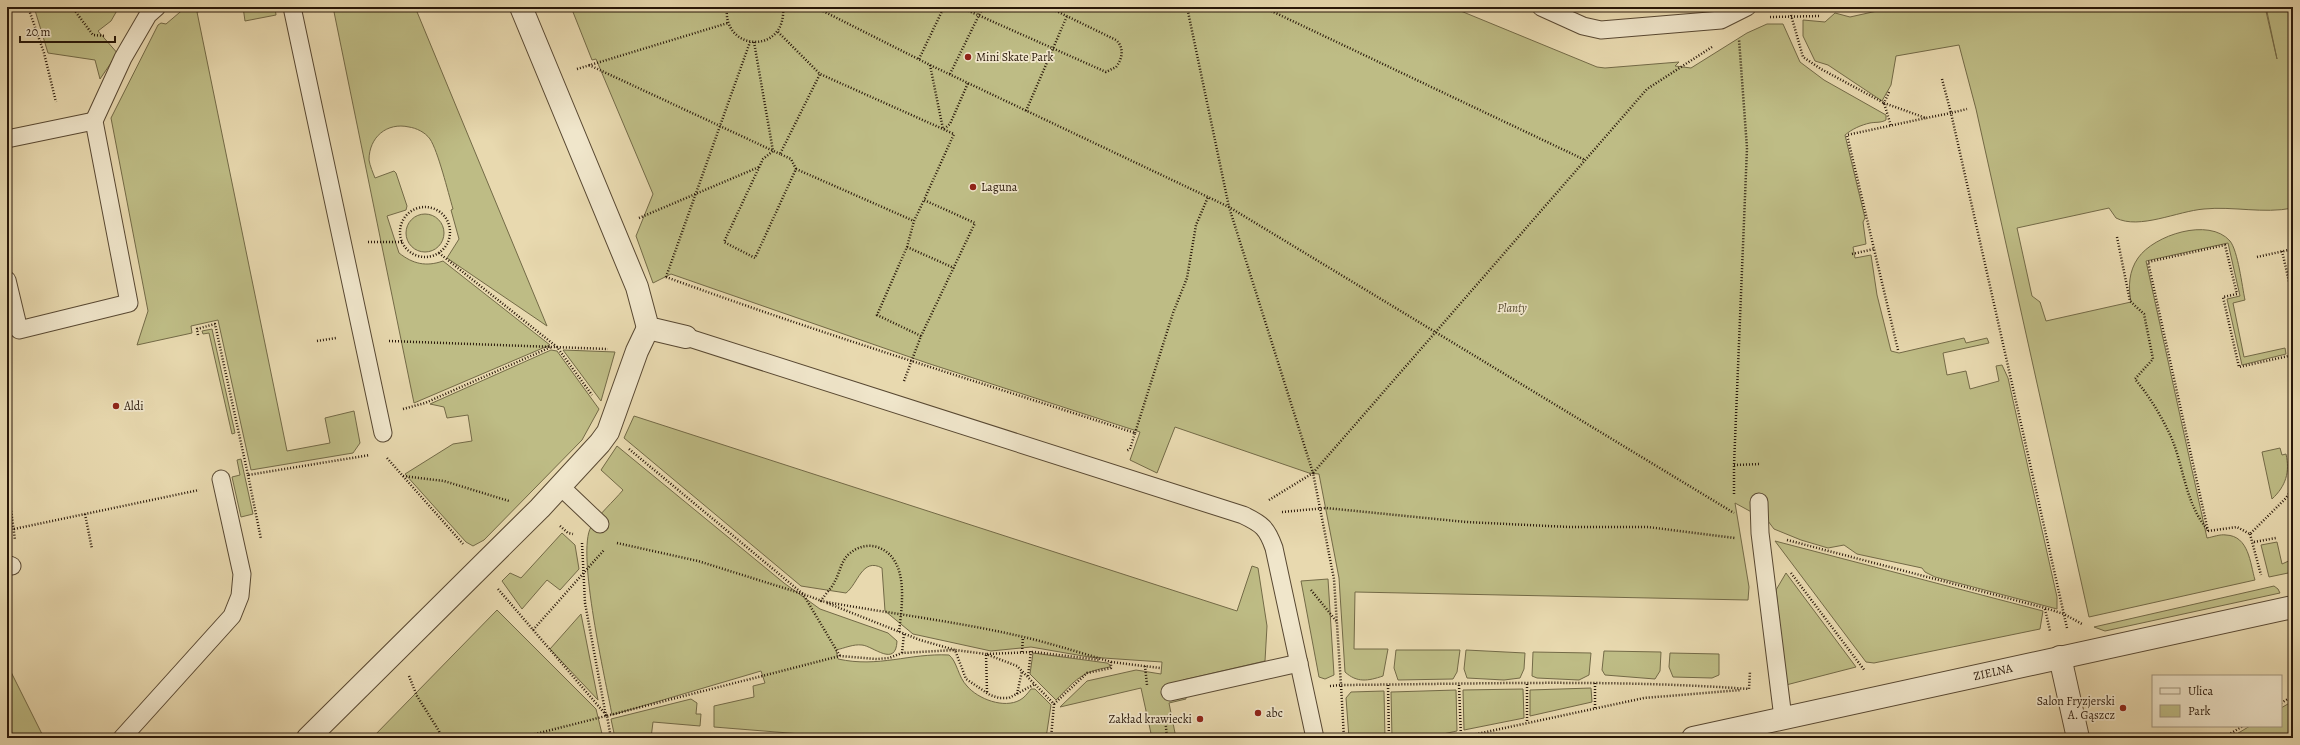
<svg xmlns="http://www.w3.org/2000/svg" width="2300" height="745" font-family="Alegreya,serif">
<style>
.green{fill:#bebc85;stroke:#736a47}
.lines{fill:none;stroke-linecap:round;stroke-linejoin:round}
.service-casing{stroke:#584832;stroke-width:19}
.minor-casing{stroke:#584832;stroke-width:24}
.path{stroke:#281709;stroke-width:2.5;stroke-dasharray:1 2;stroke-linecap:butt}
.service{stroke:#f0e6cb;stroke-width:17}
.minor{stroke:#f0e6cb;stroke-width:22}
.poi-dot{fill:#8f2418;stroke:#f0e6cb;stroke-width:1.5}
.labels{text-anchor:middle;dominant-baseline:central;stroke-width:3.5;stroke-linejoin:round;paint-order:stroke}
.poi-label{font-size:12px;fill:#281709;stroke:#f0e6cb;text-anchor:start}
.park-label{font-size:12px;font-style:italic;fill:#55492e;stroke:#f0e6cb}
.street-label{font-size:12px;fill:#281709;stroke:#f0e6cb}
</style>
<rect width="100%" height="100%" fill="#e8d9af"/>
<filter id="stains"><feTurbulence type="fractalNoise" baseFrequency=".005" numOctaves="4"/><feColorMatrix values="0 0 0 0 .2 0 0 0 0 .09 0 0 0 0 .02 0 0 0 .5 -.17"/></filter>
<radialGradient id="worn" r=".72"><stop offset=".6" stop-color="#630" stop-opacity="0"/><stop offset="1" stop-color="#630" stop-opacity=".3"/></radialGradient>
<!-- green -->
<g class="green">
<path d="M34,7H119L111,21L98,31L119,55L116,61L113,60L100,79L95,60L48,53Z"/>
<path d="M186,7H222L197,12L287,451L330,443L325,418L354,411L360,443L353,453L251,470L218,320L191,326L192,333L137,345L148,311L111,118L158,25L161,23L166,24Z"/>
<path d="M243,7H275L276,15L245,21Z"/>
<path d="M333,7H415L547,326L447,258L459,239L451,210L453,209C448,192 438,151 430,139C425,132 416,128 409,127C387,122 369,137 369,160C370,166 373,173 375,178L394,171L396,173L407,206L406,210L387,216L399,253C413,264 426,267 443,261L550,345L414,403Z"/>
<path d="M571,7H1451L1597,67L1605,68L1679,62L1675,66L1691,68L1747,33L1767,24H1783L1800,62L1824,80L1886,115V120C1881,123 1875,122 1870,123C1861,125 1852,129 1845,135L1865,218L1863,222L1866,244L1853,247L1855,258L1871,255L1877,295L1891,351L1899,353L1964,338L1966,343L1987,338L1989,343L1943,353L1947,375L1966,371L1970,389L1999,381L1996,366L2002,365L2008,378L2057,597V609L1935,577L1925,572L1922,568L1857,554L1844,545L1828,548L1801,540L1774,529L1768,521L1735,503L1749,587L1748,600L1355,592L1354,649H1388L1383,676C1368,681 1357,683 1345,672L1339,578L1319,474L1309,473L1175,427L1157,473L1130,460L1140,432L927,363L671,274L653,283L636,236L653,194L596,59L592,60Z"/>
<path d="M1895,7H2265L2277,59L2266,7H2293V177L2290,178L2293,208C2263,214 2233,206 2204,209C2178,211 2139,230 2116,218L2109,208L2017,228L2032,296L2040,302L2046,321L2131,302C2128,286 2129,271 2138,258C2154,235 2209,217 2230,241C2238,251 2242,286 2245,300L2233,303L2244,357L2285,348L2286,354L2242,365L2227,299L2240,296L2228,243L2146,261L2207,538C2213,537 2220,534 2226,535C2249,536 2250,563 2255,580L2089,617L1976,109L1959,45L1896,56L1891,85L1882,101L1828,65L1815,61L1803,36V20L1825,22L1835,13L1850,17Z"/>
<circle cx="425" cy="233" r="19"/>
<path d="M212,329L235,433L232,434L209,333L203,334L202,331Z"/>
<path d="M551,350L557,351L599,409L582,440L484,540L473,546L466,542L405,474L453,444L472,441L468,415L447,418L444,407L430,404Z"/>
<path d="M563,350L615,352L601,401Z"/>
<path d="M634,416L1237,611L1252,566L1258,568L1267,626L1265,661L1183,680L1186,699L1169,703L1176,738H1152L1141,688L1060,707L1087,681L1136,670L1161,674L1162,662L1089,657L1031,647L991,651L913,634L885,611L882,568C862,557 858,584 846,593L801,586L624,438Z"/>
<path d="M617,446L784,583L820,609L888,633L897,641C896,668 873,646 862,645C853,644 845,648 836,650L838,659C879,668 909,653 949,655C957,661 958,677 967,686C978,699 1004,709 1020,700C1024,698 1028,693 1031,689H1035L1051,705L1046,738H851L714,727V706L754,697L753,686L765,683L761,671L612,715C606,682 576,552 591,527C599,514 613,502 623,490L601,470Z"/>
<path d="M2280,448L2282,455L2286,454C2290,472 2286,486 2272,499L2262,452Z"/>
<path d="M241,459L253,514L241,517L232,477L240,475L237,460Z"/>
<path d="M562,533L575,545L579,569L560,590L547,580L522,609L502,581L510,573L521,578Z"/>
<path d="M1775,541L2043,611L2040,629L1874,663L1866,662Z"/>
<path d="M2277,542L2282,564L2293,559V572L2269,577L2261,545Z"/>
<path d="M1786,573L1856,667L1786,685L1776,590Z"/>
<path d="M1328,579L1334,675L1325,679L1319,677L1301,581Z"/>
<path d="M2274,586L2278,589L2280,593L2105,631L2094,627Z"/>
<path d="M497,610L596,709L603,738H372Z"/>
<path d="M581,614L598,700L550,649Z"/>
<path d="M1396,650H1460L1457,672L1453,679L1398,680L1394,668Z"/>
<path d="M1466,650L1525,653L1524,669L1520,678L1504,680L1467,678L1464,669Z"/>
<path d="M1604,651L1661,652L1660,671L1655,679L1605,675L1602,670Z"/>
<path d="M1533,652L1591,653L1589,675L1579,680L1537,678L1532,676Z"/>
<path d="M1033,653L1107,663L1110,665V667C1080,672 1076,680 1056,700L1030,674Z"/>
<path d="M1670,653L1719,654V675L1712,678L1673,677L1669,667Z"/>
<path d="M7,664L44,738H7Z"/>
<path d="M1591,688L1592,702L1530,716V690Z"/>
<path d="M1523,689L1524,718L1464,730L1463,690Z"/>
<path d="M1456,690L1457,731L1424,738H1392L1391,692Z"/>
<path d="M1384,691L1385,738H1349L1346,698L1351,692Z"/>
<path d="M691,699L697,703L696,714H701L700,726L653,722L651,738H615L611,719Z"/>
<path d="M2293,701V738H2230L2250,726H2281V708Z"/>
</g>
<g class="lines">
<defs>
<g id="service">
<path d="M292,7L383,433"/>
<path d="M1541,7L1583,26L1601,30L1721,20L1747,7"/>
<path d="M7,139L94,121"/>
<path d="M7,280L19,330L129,303L94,121L123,58L148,15L157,7"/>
<path d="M686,337L1243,515C1262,524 1267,528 1274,548L1315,738"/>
<path d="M561,487L600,524"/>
<path d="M1759,502L1760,533L1783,718"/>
<path d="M7,564L12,566"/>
<path d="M1170,692L1299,663"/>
<path d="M122,738L232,616L240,596L242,574L221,479"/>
</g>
<g id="minor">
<path d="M521,7L637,287L648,328L686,337"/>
<path d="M2060,657L2078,738"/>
<path d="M308,738L540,508L600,443L608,432L637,351L648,328"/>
<path d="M1693,738L2293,607"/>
</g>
</defs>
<!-- service casing -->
<use href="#service" class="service-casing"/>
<!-- minor casing -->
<use href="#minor" class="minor-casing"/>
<!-- path -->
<g class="path">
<path d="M28,7L44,53L56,102"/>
<path d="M72,7L93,35L106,36"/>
<path d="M727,7C722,52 787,55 783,7"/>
<path d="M815,7L930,65L1229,207L1734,513"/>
<path d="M960,7L1106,72L1116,67C1123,58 1124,47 1116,40L1048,7"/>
<path d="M1187,7L1229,207L1313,473L1269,500"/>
<path d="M1263,7L1585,160"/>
<path d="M1791,15L1803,57L1821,69L1884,103L1891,126"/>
<path d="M1770,17L1820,16"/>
<path d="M778,32L820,74L954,134L924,200L975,223L921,336L904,381"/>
<path d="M754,42L773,151L763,159L724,242L755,258L796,169L914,221"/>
<path d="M1712,47L1647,89L1313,473L1334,579L1341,685C1477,684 1613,679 1749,689L1750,671"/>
<path d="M919,59L944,7"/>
<path d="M589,65L780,154"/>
<path d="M930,65L943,129"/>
<path d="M577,69L728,23"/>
<path d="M950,74L983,7"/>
<path d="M1942,79L1951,113L1967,109"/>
<path d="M1889,92L1884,103L1926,118L1951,113L2067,628"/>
<path d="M1026,111L1067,16"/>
<path d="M944,129L950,124L968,83"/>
<path d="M796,169L791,159L780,154L820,74"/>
<circle cx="425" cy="232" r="25"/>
<path d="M639,218L759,167"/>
<path d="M2117,237L2130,301L2144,314L2153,359L2135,379C2150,397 2162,417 2172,439C2184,469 2186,505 2208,530"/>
<path d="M368,242H402"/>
<path d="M907,247L954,268"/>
<path d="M2282,251L2293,299"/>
<path d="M439,253L557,347L592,395"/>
<path d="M1852,254L1874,249"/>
<path d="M2257,257L2293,249"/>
<path d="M666,277C821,334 979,382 1135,433L1130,449L1126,451"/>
<path d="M666,277L750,42"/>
<path d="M198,335L197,329L215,324L248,475L370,455"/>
<path d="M921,336L877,315L907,247L914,221L924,200"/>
<path d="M317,341L336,338"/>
<path d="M389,341L608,349"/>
<path d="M1898,350L1847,135L1926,118"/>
<path d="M403,409L425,403L551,347"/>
<path d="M1135,433L1173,313L1187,278L1196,225L1208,197"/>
<path d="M629,449L803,594L822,601"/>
<path d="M387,458L463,544"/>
<path d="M1734,465L1761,464"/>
<path d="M248,475L261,539"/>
<path d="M403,476L444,481L509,501"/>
<path d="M1734,494V465L1747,148L1739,39"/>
<path d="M7,495H9L15,540"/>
<path d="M1282,512L1326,508L1466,522L1569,527H1648L1735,538"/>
<path d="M85,514L92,549"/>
<path d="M560,526L568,533L573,534"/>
<path d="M14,529L199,490"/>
<path d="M2208,531L2148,262L2225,245L2237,294L2223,297L2239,367L2293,355"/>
<path d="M2208,531L2237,527L2250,534L2286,498L2293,488"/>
<path d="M2250,534L2261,575"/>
<path d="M1787,540L2045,608L2064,614L2082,624"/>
<path d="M2254,542L2276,538"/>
<path d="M582,543L585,603L606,716"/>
<path d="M617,543L698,561L803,594L840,656"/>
<path d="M1791,573L1865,671"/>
<path d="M498,589L607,716L611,738"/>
<path d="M1311,590L1337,622"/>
<path d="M827,603L920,640L955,650L966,679L990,695L999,698H1009L1035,684"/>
<path d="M2045,609L2050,631"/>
<path d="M533,630L604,550"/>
<path d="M899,632C902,605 910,558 877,547C867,544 857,547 849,554C841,561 840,572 835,581C832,588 825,594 821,601C891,614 963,622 1032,639C1059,646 1085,654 1111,662V668L1087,673L1054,704"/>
<path d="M1022,652L1023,637"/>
<path d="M902,653L904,634"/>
<path d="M1111,662L1160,668"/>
<path d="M1145,666L1147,685"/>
<path d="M409,676L417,696L439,731L441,738"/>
<path d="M1028,676L1031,651"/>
<path d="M1595,683V708"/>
<path d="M1527,684V723"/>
<path d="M1388,685L1389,738"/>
<path d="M1459,685L1461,737"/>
<path d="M1330,686L1341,685L1344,738"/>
<path d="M987,692L986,654L1034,652L1100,660"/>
<path d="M1017,694L1022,671"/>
<path d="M2281,703L2293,696"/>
<path d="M1165,717L1167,738"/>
<path d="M520,738L840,656L877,659L889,658L902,653L955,650L986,654L1017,666L1054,704L1051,738"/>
<path d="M1458,738L1644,698L1741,690"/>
<path d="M2223,738L2243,726"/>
</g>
<!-- service -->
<use href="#service" class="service"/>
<!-- minor -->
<use href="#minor" class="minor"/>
</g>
<!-- markers -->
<g class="poi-dot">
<circle cx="968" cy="57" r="4"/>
<circle cx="973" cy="187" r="4"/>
<circle cx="116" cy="406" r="4"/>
<circle cx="2123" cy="708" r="4"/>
<circle cx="1258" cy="713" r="4"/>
<circle cx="1200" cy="719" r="4"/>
</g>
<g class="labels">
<!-- poi labels -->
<g class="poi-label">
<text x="976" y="57">Mini Skate Park</text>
<text x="981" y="187">Laguna</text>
<text x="124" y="406">Aldi</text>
<text x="2115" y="701" text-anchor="end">Salon Fryzjerski<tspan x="2115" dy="14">A. Gąszcz</tspan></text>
<text x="1266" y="713">abc</text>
<text x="1192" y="719" text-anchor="end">Zakład krawiecki</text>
</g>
<!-- park labels -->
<g class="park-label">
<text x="1512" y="308">Planty</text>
</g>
<!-- street labels -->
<g class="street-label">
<text transform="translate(1993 672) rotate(-13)">ZIELNA</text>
</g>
</g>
<!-- margin -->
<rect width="2300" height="745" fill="none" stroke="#e8d9af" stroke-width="24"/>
<rect x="8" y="8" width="2284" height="729" fill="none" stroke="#281709" stroke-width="2"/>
<rect x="12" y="12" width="2276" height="721" fill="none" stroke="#281709"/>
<!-- legend -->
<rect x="2152" y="675" width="130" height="52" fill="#f0e6cb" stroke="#a0937d"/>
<rect x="2160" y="688" width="20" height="6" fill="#f0e6cb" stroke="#a0937d"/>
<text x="2188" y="695" font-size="12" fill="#281709">Ulica</text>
<rect x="2160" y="705" width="20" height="12" fill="#bebc85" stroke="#a0937d"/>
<text x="2188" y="715" font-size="12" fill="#281709">Park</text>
<!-- scale -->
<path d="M20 36v6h95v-6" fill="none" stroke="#281709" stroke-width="2"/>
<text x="26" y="36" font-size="12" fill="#281709" stroke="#f0e6cb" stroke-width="3" paint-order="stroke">20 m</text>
<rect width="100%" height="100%" filter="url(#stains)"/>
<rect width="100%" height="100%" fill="url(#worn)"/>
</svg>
